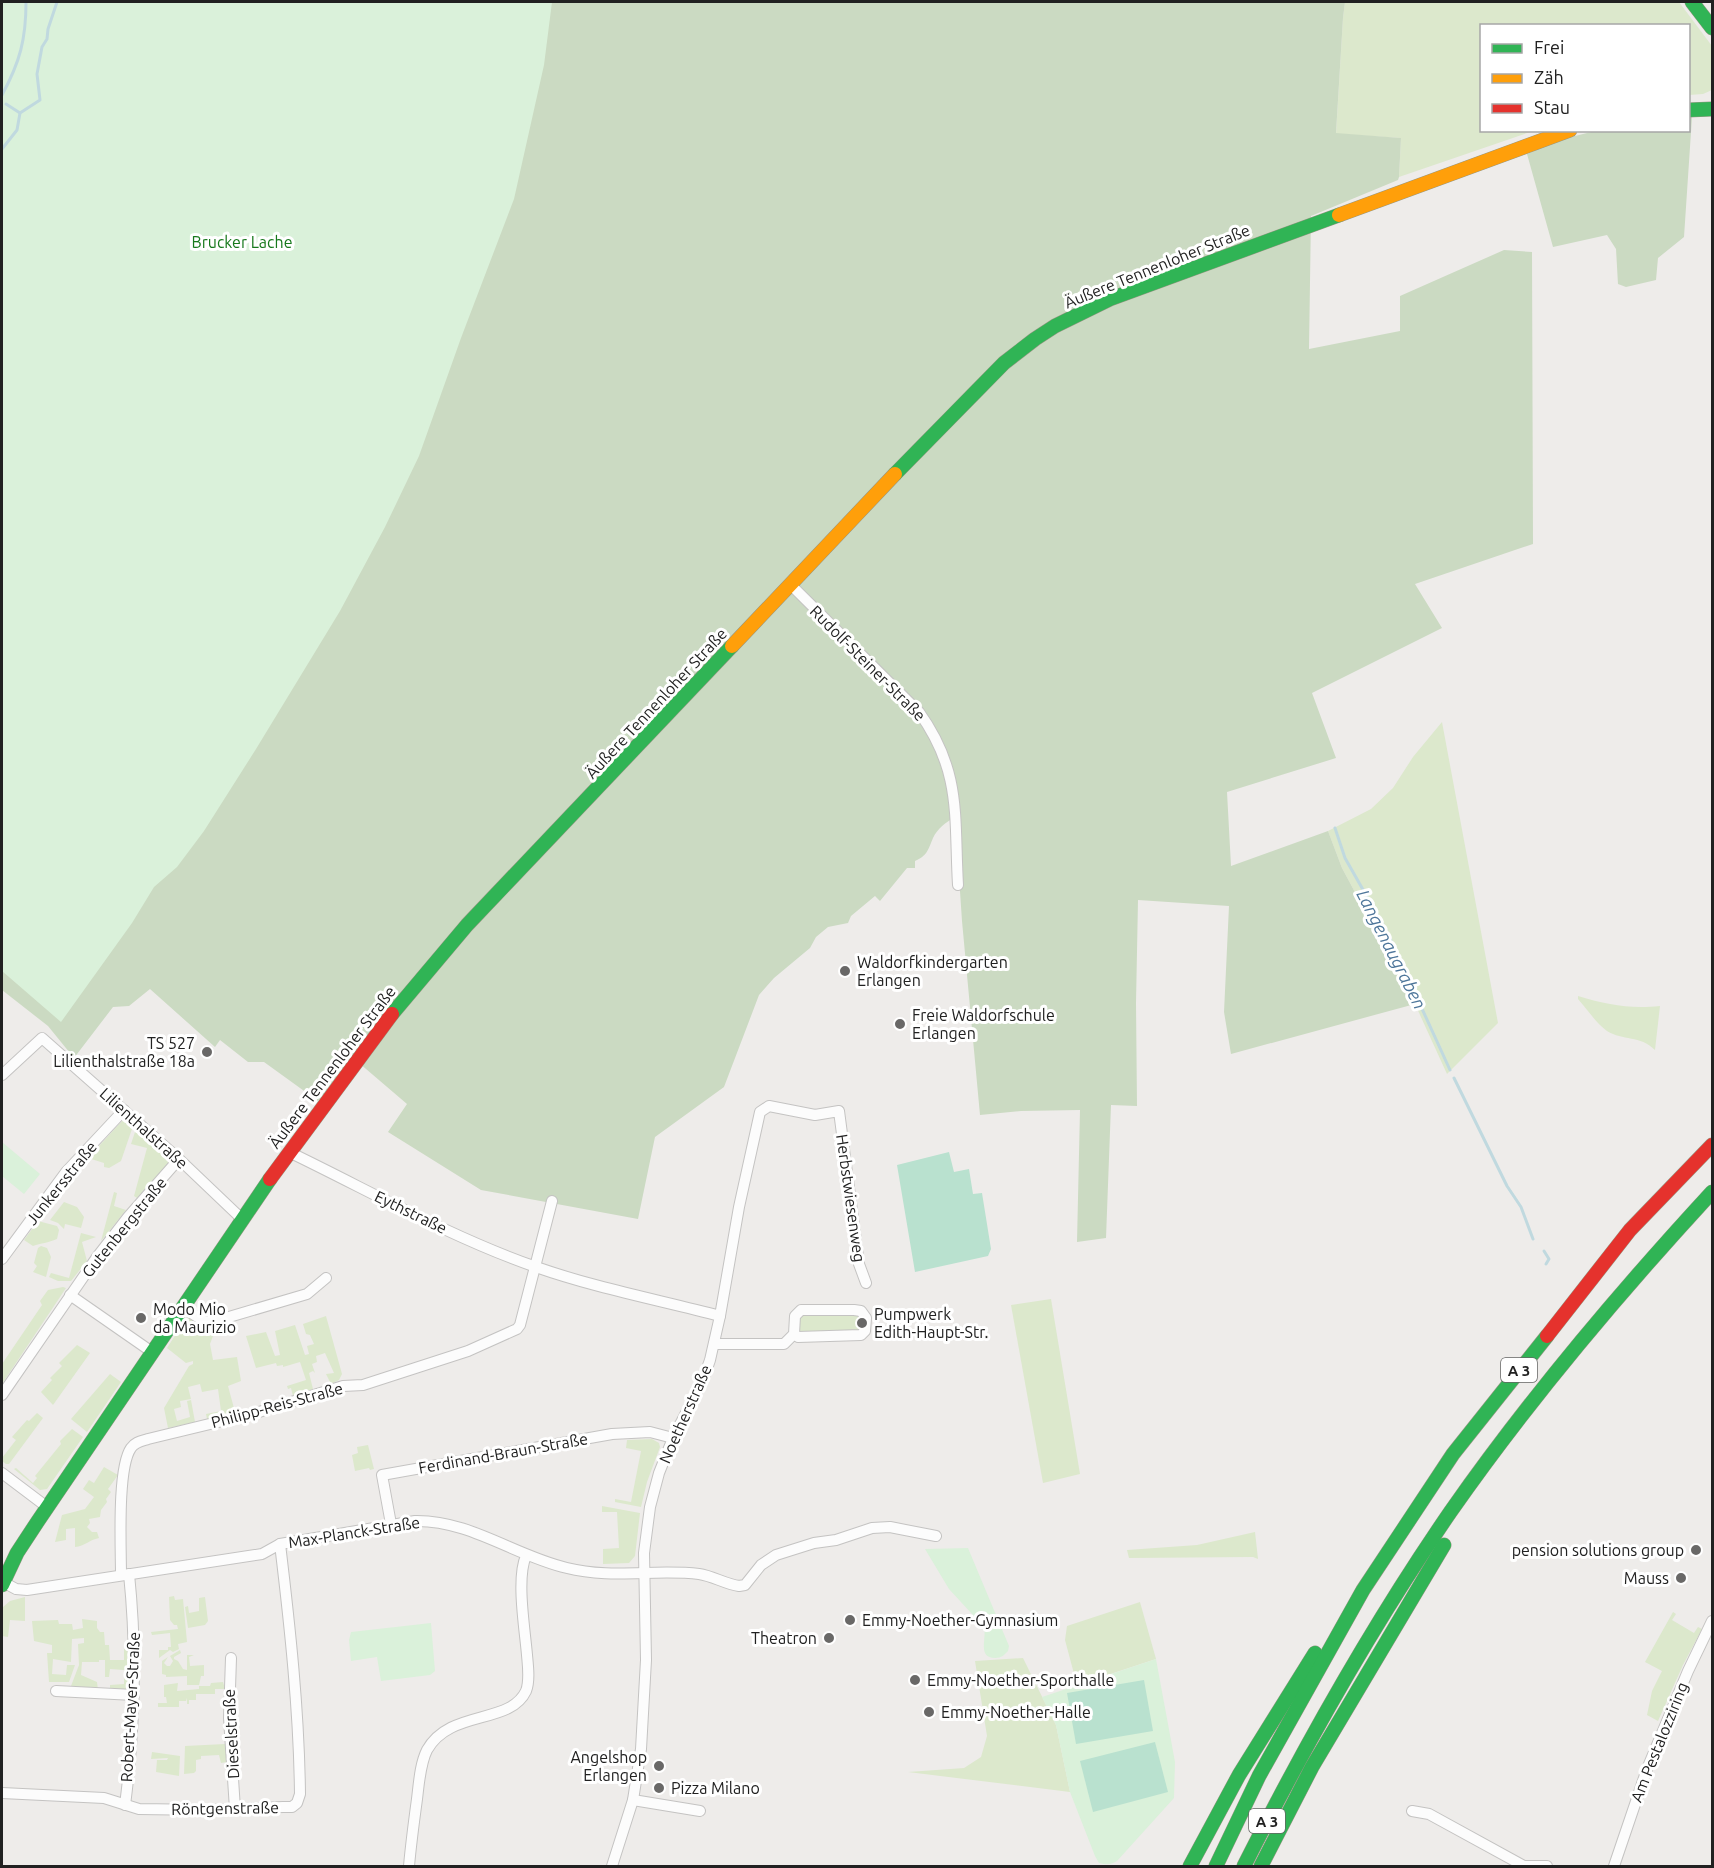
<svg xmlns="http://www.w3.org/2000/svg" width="1714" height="1868" font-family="Ubuntu,sans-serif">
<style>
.grass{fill:#dce8cc}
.forest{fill:#cbdac2}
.park{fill:#daf1da}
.pitch{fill:#b9e1cf}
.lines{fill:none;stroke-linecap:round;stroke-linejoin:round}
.stream{stroke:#c0d9df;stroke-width:3}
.street-casing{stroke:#c4c3c2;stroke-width:12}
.fast-casing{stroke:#969783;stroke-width:15}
.slow-casing{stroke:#969783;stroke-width:15}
.jam-casing{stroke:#969783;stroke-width:15}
.street{stroke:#fcfcfc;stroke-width:10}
.fast{stroke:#30b455;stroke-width:14}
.slow{stroke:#ff9f0a;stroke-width:14}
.jam{stroke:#e5322d;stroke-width:14}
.poi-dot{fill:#696867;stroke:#fff;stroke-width:2}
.labels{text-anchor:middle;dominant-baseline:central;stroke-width:6;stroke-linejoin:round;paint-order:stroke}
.shield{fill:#fff;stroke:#646464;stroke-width:1.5}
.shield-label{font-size:15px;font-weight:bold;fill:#212121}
.park-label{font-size:16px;fill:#16781b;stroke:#fff}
.street-label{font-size:16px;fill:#212121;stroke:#fff}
.poi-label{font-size:16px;fill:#212121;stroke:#fff;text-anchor:start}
.water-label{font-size:18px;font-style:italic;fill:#4e769a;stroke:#fff}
</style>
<rect width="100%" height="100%" fill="#eeecea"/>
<!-- grass -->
<g class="grass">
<path d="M1345,2H1679L1712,46V90L1703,94L1689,95L1688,26H1482V130L1533,131L1399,177L1401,138L1336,134L1343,18Z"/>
<path d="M1442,722L1498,1023L1447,1074L1415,1004L1342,868L1328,831L1371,809L1393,788L1413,757Z"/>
<path d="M1578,996C1608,1005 1629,1009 1660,1006L1655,1050C1640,1035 1623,1041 1607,1031C1596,1023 1587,1009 1578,999Z"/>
<path d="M126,1120L133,1126L121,1161L109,1168L104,1167V1163L88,1158L122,1121Z"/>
<path d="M136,1129L170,1161L137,1198L134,1196L147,1148L131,1144Z"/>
<path d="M114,1192L117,1193L114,1206L126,1210L101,1241Z"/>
<path d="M64,1202L77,1207L84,1217L81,1228L65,1224L64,1229L58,1223L50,1220Z"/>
<path d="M38,1221L57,1226L59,1230L57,1239C48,1243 41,1243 33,1246L24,1240Z"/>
<path d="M81,1233L96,1237L82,1242L87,1261L71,1281H58L49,1277L51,1273L69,1278Z"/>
<path d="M41,1246L47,1248L51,1257L46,1277L33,1272L37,1266L34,1263L38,1248Z"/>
<path d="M63,1287L66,1288L2,1384V1364L42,1305L40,1301L48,1290Z"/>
<path d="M1051,1299L1080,1474L1043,1483L1011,1305Z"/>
<path d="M854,1312L862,1317L859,1332H798L800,1314Z"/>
<path d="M190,1316L213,1325V1336L210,1344L213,1360L237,1357L241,1381L228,1386L235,1412L207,1419L206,1414L221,1411L218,1389L202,1392L200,1384L188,1387L191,1399L180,1401L181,1407L174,1409L177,1421L190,1417L187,1401L191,1400L195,1422L168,1428L164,1408L189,1366L193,1364V1361L186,1363L167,1348L187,1317Z"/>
<path d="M326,1316L342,1374L339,1380L331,1384L326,1374L334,1373L325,1353L316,1356L317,1362L312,1364L315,1373L313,1371L309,1373L313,1389L293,1396L291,1388L288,1389L287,1386L306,1380L300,1362L283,1367V1365L277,1366L276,1363L256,1368L246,1336L266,1332L275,1356L280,1355L275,1331L295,1325L305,1355L309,1354L307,1346L314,1344L310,1335L306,1334L303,1324Z"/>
<path d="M77,1345L90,1353L53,1405L41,1392L52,1380L50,1378L62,1366L59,1363Z"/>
<path d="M110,1374L121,1382L87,1432L71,1419Z"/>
<path d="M37,1413L43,1418L9,1464H6L2,1461V1458L16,1440L12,1437L27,1420L29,1421Z"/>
<path d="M72,1429L83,1437L47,1489L40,1490L14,1469L16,1468L33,1483L37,1478L35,1476L61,1444L60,1441Z"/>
<path d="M652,1439L659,1443L660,1447L647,1482L641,1507L615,1502V1499L631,1502L641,1451L626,1448L627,1440Z"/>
<path d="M368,1445L374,1469L370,1470L369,1468L355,1471L352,1455L358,1453L357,1447Z"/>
<path d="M104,1467L118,1475L108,1489L111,1492L106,1499L107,1502L101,1510L100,1517L89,1519L90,1523L87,1527L92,1532H97L99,1538C89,1540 85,1546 75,1547V1528L66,1529V1540L55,1542L62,1515L85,1509L94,1497L83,1489L89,1480L94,1483Z"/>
<path d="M602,1506L640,1513L635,1556L629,1563L603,1564V1549L619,1548L617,1512H602Z"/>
<path d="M1255,1532L1258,1559L1253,1557L1129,1558L1127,1550L1197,1545Z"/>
<path d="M174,1596L175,1600L183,1599L187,1642L178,1644L179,1649L173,1652L170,1650L159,1658V1650H168V1647H171L170,1633L152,1635L151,1632L178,1629L177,1625H174L170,1620L169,1597Z"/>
<path d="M25,1597V1621L10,1620L8,1637L2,1636L3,1607L10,1601Z"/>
<path d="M205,1597L208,1621L205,1625L188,1628L185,1607L188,1606L189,1613L199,1611V1598Z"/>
<path d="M1140,1602L1156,1659L1077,1685L1065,1640L1067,1626Z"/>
<path d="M1673,1612L1676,1614L1672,1620L1694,1633L1698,1627L1702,1629L1683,1665L1658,1721L1647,1715L1652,1691L1662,1671L1645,1662Z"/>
<path d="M82,1619L97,1621V1628L100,1632H104L105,1645H109L110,1660H124V1649H131V1686L125,1691L114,1692L110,1688V1685L124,1684V1670L110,1669L109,1677H105V1660H99V1662H82L81,1675L97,1682L98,1690L71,1686L79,1665L78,1644L84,1643V1638L72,1639L71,1662L53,1659L52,1674L66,1675L67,1665H75L69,1682H49L47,1653H52V1645L34,1641L32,1621L58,1620L59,1624H72L73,1630L83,1628Z"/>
<path d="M180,1650L181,1653L174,1657V1659L178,1661L183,1669L187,1670V1655H194L189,1657L190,1666L204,1665V1676H201L199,1685H187V1676L166,1677V1675L162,1674V1661L168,1657L164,1663L167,1666H170L173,1661L170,1656Z"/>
<path d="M1023,1658L1056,1725L1070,1792L908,1772L964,1768L981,1757L987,1736L975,1661Z"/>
<path d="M223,1682L225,1689H215V1694H196V1700H189V1704H187V1698L186,1701H179V1707H158V1703H167L166,1697H164V1685L178,1683L177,1691L199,1689V1686H210L211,1683Z"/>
<path d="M225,1744L227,1762L221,1763L219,1755L201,1756V1759L196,1760V1771L194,1773L184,1774L185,1746Z"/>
<path d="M152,1752L180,1756L179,1776L156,1772L157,1760H167L168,1758L151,1759Z"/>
</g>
<!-- forest -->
<g class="forest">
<path d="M2,2H1345L1343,18L1336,133L1401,138L1399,177L1398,180L1311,216L1309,349L1400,331V296L1504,250L1532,252L1533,544L1415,584L1442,628L1312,693L1336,758L1227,792L1231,866L1328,831L1342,868L1415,1004L1231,1054L1224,1012L1229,906L1138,900L1136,1003L1137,1106L1111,1105L1106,1238L1077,1242L1080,1110L1021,1111L980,1115L962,921L955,817C946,822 937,829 933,838C928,850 927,856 915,861V868H907L880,901L875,896L851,916L848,923L828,927L816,937L810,948L774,978L759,995L724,1087L655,1137L638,1219L481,1190L388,1132L407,1104L352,1057L318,1101L264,1062H248L220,1040L215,1047L150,989L129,1006L113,1007L74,1058L48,1026L2,990Z"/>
<path d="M1689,117H1692L1684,237L1658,258L1656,280L1626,287L1618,284L1616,249L1607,235L1553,247L1527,154L1559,140L1595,131L1688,130Z"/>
</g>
<!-- park -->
<g class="park">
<path d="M2,2H552L544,65L514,199L461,338L419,456L385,527L340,611L256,749L204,831L177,867L154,887L132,923L61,1022L2,971Z"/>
<path d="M2,1142L40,1174L24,1194L2,1176Z"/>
<path d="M968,1548L1009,1646L1008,1651C1004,1655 1002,1658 995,1658C977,1658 987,1638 984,1627L949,1589L925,1549Z"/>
<path d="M431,1623L435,1671L430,1675L381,1681L377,1657L351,1661L349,1640L351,1632Z"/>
<path d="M1156,1659L1175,1762L1174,1798L1117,1861C1110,1865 1107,1865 1099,1863L1095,1856L1070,1792L1056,1725L1042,1697Z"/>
</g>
<!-- pitch -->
<g class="pitch">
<path d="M949,1152L954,1172L969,1169L973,1194L982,1193L991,1249L988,1256L915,1272L897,1165Z"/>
<path d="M1144,1680L1153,1731L1076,1744L1067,1693Z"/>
<path d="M1155,1742L1168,1792L1093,1812L1080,1761Z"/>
</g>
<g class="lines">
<!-- stream -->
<g class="stream">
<path d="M2,95C20,62 26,39 26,2"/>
<path d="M6,104L20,113"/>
<path d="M2,149L17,130L20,113L40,100L37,74L42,47L47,39L48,29L57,2"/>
<path d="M1335,828L1345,858L1387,932L1450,1070"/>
<path d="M1454,1078L1507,1186L1521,1207L1533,1239"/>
<path d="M1544,1251L1549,1259L1546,1264"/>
</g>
<defs>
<g id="street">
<path d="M791,585L919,712C962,772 954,816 958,885"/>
<path d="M2,1075L42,1038L179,1159L243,1220"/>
<path d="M289,1152C370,1191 450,1237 536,1267C596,1288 659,1300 720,1316"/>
<path d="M2,1259L66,1172L124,1110"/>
<path d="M70,1295L152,1352"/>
<path d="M183,1308L204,1321L212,1322L307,1294L326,1278"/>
<path d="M714,1344H784L794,1334L798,1337L861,1335L865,1331L866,1318L861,1311L854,1310H801L795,1316L794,1334"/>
<path d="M2,1395L97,1257L128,1217L179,1159"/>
<path d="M2,1473L47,1507"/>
<path d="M391,1524L382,1475L612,1434L650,1432L673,1438"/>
<path d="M121,1575C121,1548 117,1468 131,1448C135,1442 142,1441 148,1439L259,1412L343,1386L363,1385L468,1351L517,1329L520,1325L552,1201"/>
<path d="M3,1582L16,1589L27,1590L262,1554L280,1544L415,1521C470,1520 515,1556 567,1568C610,1579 656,1569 699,1574C713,1576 725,1584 739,1586L745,1585L761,1565L776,1555L814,1543L836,1540L872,1528L890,1527L936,1536"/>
<path d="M231,1658L229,1718L235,1809"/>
<path d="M56,1691L134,1695"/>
<path d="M2,1793L104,1798L139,1809L207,1810L283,1807H292L297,1803L300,1794C299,1710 290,1627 280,1544"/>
<path d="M633,1800L700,1811"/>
<path d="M125,1805C135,1728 137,1651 129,1574"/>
<path d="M1412,1811L1429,1814L1524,1866H1547"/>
<path d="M409,1866C411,1844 414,1821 417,1799C419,1783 420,1764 427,1750C450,1709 510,1725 526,1691C530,1681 528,1666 527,1655C525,1630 516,1578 526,1556"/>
<path d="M612,1866L633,1800L641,1749L646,1660L644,1553L650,1507L659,1473L673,1438L703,1380L710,1360L720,1316L739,1207L760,1112L769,1106L815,1115L839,1111L859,1264L866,1283"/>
<path d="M1614,1866L1647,1769L1688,1671L1712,1621"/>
</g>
<g id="fast">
<path d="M1692,2L1712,28"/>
<path d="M1688,110L1712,109"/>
<path d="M895,474L1004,363L1035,339L1055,326L1110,299L1339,215"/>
<path d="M392,1014L467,925L732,646"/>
<path d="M2,1585L17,1553L38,1521L270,1179"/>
<path d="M1190,1866L1239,1775L1315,1653"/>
<path d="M1216,1866L1259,1776L1363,1590L1453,1454L1547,1336"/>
<path d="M1244,1866C1306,1743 1373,1624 1451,1511C1530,1398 1619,1293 1712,1192"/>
<path d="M1261,1866L1312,1767L1444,1545"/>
</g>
<g id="slow">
<path d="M1339,215L1570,130"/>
<path d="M732,646L895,474"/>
</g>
<g id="jam">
<path d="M270,1179L392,1014"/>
<path d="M1547,1336L1630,1230L1712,1145"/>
</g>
</defs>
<!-- street casing -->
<use href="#street" class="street-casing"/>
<!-- fast casing -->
<use href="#fast" class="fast-casing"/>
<!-- slow casing -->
<use href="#slow" class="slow-casing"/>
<!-- jam casing -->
<use href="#jam" class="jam-casing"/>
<!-- street -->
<use href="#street" class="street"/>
<!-- fast -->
<use href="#fast" class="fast"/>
<!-- slow -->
<use href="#slow" class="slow"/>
<!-- jam -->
<use href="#jam" class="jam"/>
</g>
<!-- markers -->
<g class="poi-dot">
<circle cx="845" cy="971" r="6"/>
<circle cx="900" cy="1024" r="6"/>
<circle cx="207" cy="1052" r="6"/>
<circle cx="141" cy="1318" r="6"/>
<circle cx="862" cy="1323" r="6"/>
<circle cx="1696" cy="1550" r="6"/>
<circle cx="1681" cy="1578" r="6"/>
<circle cx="850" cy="1620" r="6"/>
<circle cx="829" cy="1638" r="6"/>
<circle cx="915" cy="1680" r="6"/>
<circle cx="929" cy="1712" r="6"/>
<circle cx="659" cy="1766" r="6"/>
<circle cx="659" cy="1788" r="6"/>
</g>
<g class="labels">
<!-- shield labels -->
<g class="shield">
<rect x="1501" y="1358" width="36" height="24" rx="4.5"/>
<rect x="1249" y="1809" width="36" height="24" rx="4.5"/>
</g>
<g class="shield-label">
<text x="1519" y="1370">A 3</text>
<text x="1267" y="1821">A 3</text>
</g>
<!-- park labels -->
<g class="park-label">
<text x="242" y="242">Brucker Lache</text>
</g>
<!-- street labels -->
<g class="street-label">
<text transform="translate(1157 266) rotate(-22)">Äußere Tennenloher Straße</text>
<text transform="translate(868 663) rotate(45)">Rudolf-Steiner-Straße</text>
<text transform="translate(656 703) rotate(-47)">Äußere Tennenloher Straße</text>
<text transform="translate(332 1067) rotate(-53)">Äußere Tennenloher Straße</text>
<text transform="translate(144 1128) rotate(42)">Lilienthalstraße</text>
<text transform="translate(61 1183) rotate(-51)">Junkersstraße</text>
<text transform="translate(851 1198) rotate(82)">Herbstwiesenweg</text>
<text transform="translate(411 1212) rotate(26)">Eythstraße</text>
<text transform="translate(124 1227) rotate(-51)">Gutenbergstraße</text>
<text transform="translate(277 1405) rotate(-15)">Philipp-Reis-Straße</text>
<text transform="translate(685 1414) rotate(-66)">Noetherstraße</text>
<text transform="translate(503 1453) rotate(-10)">Ferdinand-Braun-Straße</text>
<text transform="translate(354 1532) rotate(-9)">Max-Planck-Straße</text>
<text transform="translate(130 1707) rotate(-87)">Robert-Mayer-Straße</text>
<text transform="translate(231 1734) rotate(-93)">Dieselstraße</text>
<text transform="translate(1659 1742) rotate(-68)">Am Pestalozziring</text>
<text transform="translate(225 1808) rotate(-1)">Röntgenstraße</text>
</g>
<!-- poi labels -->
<g class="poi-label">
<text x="857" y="962">Waldorfkindergarten<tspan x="857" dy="18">Erlangen</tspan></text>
<text x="912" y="1015">Freie Waldorfschule<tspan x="912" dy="18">Erlangen</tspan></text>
<text x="195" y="1043" text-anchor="end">TS 527<tspan x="195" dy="18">Lilienthalstraße 18a</tspan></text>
<text x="153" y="1309">Modo Mio<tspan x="153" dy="18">da Maurizio</tspan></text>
<text x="874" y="1314">Pumpwerk<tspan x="874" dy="18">Edith-Haupt-Str.</tspan></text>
<text x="1684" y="1550" text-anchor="end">pension solutions group</text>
<text x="1669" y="1578" text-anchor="end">Mauss</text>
<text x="862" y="1620">Emmy-Noether-Gymnasium</text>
<text x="817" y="1638" text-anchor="end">Theatron</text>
<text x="927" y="1680">Emmy-Noether-Sporthalle</text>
<text x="941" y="1712">Emmy-Noether-Halle</text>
<text x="647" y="1757" text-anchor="end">Angelshop<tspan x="647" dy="18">Erlangen</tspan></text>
<text x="671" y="1788">Pizza Milano</text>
</g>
<!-- water labels -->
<g class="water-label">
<text transform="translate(1392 949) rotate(63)">Langenaugraben</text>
</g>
</g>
<!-- border -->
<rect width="1714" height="1868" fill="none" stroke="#212121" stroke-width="6"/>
<!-- legend -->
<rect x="1480" y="24" width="210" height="108" fill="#ffffff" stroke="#a6a6a6" stroke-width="1.5"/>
<rect x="1492" y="44" width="30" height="9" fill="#30b455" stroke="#a6a6a6" stroke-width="1.5"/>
<text x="1534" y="54" font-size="18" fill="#212121">Frei</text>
<rect x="1492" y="74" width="30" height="9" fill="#ff9f0a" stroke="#a6a6a6" stroke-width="1.5"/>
<text x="1534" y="84" font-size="18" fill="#212121">Zäh</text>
<rect x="1492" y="104" width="30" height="9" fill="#e5322d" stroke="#a6a6a6" stroke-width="1.5"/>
<text x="1534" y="114" font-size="18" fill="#212121">Stau</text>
</svg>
